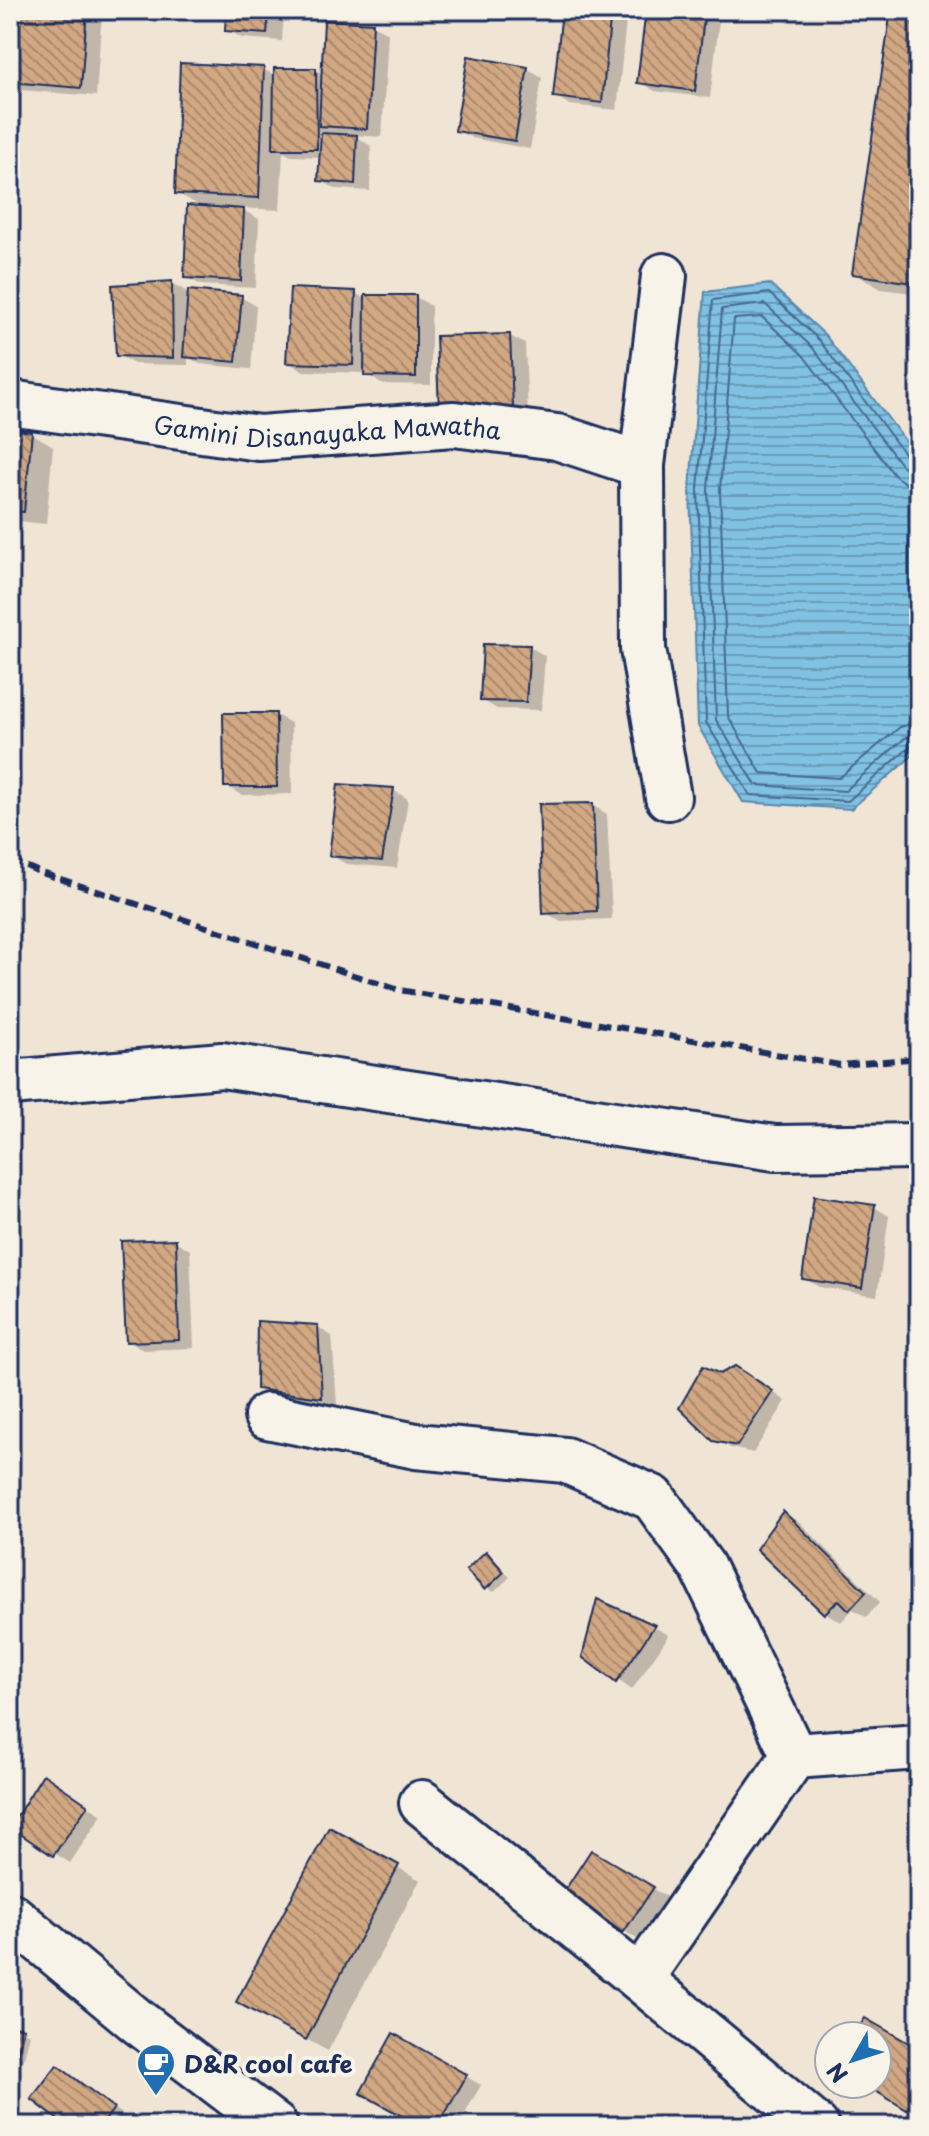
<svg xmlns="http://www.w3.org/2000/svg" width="929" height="2136" font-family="'Playpen Sans',sans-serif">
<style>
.water{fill:url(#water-rules);stroke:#5887ad;stroke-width:2}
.shadow{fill:#0003}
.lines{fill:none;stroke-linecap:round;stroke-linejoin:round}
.shore{stroke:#446993;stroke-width:2}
.building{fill:url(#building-back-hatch);stroke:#1b2f5e;stroke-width:2}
.minor-casing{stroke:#1b2f5e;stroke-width:50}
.highway-casing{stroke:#1b2f5e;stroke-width:50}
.minor{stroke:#f7f3e8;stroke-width:44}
.highway{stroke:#f7f3e8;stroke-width:44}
.rail{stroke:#1b2f5e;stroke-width:6;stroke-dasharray:12 6;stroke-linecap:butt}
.labels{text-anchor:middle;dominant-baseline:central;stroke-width:8;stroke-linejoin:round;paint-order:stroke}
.street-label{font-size:24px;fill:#1b2f5e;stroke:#f7f3e8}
.poi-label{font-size:24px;font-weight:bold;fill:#1b2f5e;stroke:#f7f3e8;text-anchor:start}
</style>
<defs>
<pattern id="water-rules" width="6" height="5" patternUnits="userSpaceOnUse" patternTransform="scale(2)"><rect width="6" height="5" fill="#81c1e2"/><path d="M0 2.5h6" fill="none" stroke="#699dba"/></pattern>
<pattern id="building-back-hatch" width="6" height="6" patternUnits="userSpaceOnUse" patternTransform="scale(2)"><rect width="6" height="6" fill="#d2a883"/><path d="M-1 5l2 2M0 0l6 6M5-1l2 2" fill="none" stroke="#aa896e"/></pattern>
</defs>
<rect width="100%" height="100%" fill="#f0e4d4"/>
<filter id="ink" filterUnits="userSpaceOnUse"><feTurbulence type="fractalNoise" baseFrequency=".0125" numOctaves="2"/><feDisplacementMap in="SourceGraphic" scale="16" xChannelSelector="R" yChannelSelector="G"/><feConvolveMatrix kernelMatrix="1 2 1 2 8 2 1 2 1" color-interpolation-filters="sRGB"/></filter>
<g filter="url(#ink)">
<!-- water -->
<path class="water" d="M770,284L825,335L919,459V750L851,809L743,802L698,726L690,489L705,292Z"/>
<!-- shadow -->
<g class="shadow">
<path d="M10,10L102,11L96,96L21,90L16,153L10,152Z"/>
<path d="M229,10H284L282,41L242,38L227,30Z"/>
<path d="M564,10L610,11L626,20L617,110L570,105L555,96Z"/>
<path d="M648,10L720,12L710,98L655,91L640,82Z"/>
<path d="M893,10H919V294L881,289L854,273Z"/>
<path d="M372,25L388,33L382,137L353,135L371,146L370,191L336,189L320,180L321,157L291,156L283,152L280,210L239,208L259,219L256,288L201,285L186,277L204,208L177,193L263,69L276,76L316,70L324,75Z"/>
<path d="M527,69L542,78L530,149L472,138L457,130Z"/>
<path d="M10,255L20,261L13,365H10Z"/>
<path d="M172,283L190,294L241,297L256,306L251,369L200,364L188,357V365L134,364L118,355Z"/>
<path d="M355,293L367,300L416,297L431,306V385L381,384L366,373L303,371L288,362Z"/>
<path d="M510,336L525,344L528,416L456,418Z"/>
<path d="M10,431L31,433L53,446L46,524L10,520Z"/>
<path d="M530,647L545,656L541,710L497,709L482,700Z"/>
<path d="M276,715L291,723L292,794L241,795L226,786Z"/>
<path d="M393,790L408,799L397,868L346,864L331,855Z"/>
<path d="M592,805L607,814L612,919L560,921L545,912Z"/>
<path d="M874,1207L889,1216L877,1296L819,1287L804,1278Z"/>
<path d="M175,1241L190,1250L194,1348L143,1350L128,1341Z"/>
<path d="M317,1327L332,1336L337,1405L274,1396L258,1387Z"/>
<path d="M720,1377H751L786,1401L753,1453L731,1448L714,1439Z"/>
<path d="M784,1513L799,1522L880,1602L866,1617L853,1609L841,1622L826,1613L759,1549Z"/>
<path d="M486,1553L510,1577L494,1592L487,1588Z"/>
<path d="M654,1627L669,1635L632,1690L584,1656Z"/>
<path d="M58,1786L102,1815L70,1863L12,1826Z"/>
<path d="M330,1830L420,1880L328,2051L260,2014Z"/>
<path d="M592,1852L668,1898L639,1940L624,1931Z"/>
<path d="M865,2020L919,2051V2115L868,2084H877V2036H855Z"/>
<path d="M10,2027L30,2034L23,2062L10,2058Z"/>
<path d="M394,2036L481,2085L458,2126H423Z"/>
<path d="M57,2067L128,2118L122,2126H69Z"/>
<path d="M158,2121L167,2126H152Z"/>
</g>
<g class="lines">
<!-- shore -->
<g class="shore">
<path d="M919,463L909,460L819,340L769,293L713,300L698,489L706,722L750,795L848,801L911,746L919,744"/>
<path d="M919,473L910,472L902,466L812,347L765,304L722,309L708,489L716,720L756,785L845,791L905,738L919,734"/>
<path d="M919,485L905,483L895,476L803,355L762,317L734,319L720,490L728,716L761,773L839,778L900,727L919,722"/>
</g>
</g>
<!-- building -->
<g class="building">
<path d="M10,10H87L81,88L10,82Z"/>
<path d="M226,10H269L267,34L225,31Z"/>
<path d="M562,10H611L602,103L553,97Z"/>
<path d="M646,10H705L695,91L637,83Z"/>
<path d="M891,10H919V284L852,274Z"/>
<path d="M324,20L373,23L367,129L319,126Z"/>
<path d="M468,56L528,67L515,141L455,131Z"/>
<path d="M180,63L264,67L259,198L175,194Z"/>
<path d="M274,68H316L317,149H273Z"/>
<path d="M321,133L357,135L355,184L318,181Z"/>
<path d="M187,205L244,209L241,281L184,278Z"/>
<path d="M172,281L173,358L116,356L112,285Z"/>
<path d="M290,288L356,291L353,365L286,363Z"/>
<path d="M188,290L242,295L236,362L183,357Z"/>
<path d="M365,295H416V377L364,376Z"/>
<path d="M510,334L513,408L439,410L436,336Z"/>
<path d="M10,429L32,432L24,512L10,511Z"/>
<path d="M483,644L530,645L526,702L480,701Z"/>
<path d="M223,713H276L277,787H224Z"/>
<path d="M338,784L394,788L382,861L329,856Z"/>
<path d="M593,803L597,911L543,914L539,804Z"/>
<path d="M814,1196L875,1205L862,1288L802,1279Z"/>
<path d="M176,1239L179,1340L126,1342L121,1241Z"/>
<path d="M257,1321L318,1325L322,1398L256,1389Z"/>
<path d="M703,1366L720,1374L735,1366L773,1391L737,1446L713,1441L679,1408Z"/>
<path d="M783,1511L866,1592L849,1610L839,1600L824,1614L756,1549Z"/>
<path d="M486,1551L504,1572L485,1590L466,1570Z"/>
<path d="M597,1599L655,1625L616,1683L582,1657Z"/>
<path d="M43,1774L88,1805L53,1856L10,1827Z"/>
<path d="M329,1827L399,1865L306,2040L236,2002Z"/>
<path d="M591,1850L654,1887L623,1933L565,1890Z"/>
<path d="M865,2018L919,2049V2085L907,2110L864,2084H877V2036H853Z"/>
<path d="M10,2025L24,2028L16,2059L10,2058Z"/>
<path d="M393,2033L467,2075L438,2126H420L360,2093Z"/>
<path d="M57,2065L114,2108L101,2126H66L31,2099Z"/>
</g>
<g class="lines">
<defs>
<g id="minor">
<path d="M664,276L642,465L643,649L668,797"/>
<path id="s1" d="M10,403L259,438L454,424L557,437L642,465"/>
<path d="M10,1083L222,1065L775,1148L919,1146"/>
<path d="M267,1416L416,1446L565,1460L653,1498L702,1566L794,1756"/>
<path d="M422,1803L640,1979L816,2126"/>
<path d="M640,1979L794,1756L919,1747"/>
</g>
<path id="highway" d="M10,1915L137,2021L275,2126"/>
</defs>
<!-- minor casing -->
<use href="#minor" class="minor-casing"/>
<!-- highway casing -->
<use href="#highway" class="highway-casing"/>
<!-- minor -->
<use href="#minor" class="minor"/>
<!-- highway -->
<use href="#highway" class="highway"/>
<!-- rail -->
<path class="rail" d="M10,859L39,872L399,990L840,1065L919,1058"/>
</g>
</g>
<!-- icons -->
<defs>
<symbol id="cafe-pin" viewBox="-11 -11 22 30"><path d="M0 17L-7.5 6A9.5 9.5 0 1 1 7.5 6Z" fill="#1f6fb2" stroke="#f7f3e8"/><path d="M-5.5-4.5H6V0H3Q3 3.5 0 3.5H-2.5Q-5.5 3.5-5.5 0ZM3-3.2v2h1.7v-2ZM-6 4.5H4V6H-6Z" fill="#fff"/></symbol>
</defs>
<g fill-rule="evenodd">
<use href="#cafe-pin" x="134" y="2041" width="44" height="60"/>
</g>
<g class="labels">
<!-- street labels -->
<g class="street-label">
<text stroke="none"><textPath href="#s1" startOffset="320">Gamini Disanayaka Mawatha</textPath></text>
</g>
<!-- poi labels -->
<g class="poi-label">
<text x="184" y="2063">D&amp;R cool cafe</text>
</g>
</g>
<!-- margin -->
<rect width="929" height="2136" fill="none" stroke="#f7f3e8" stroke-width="40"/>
<rect x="20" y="20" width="889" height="2096" fill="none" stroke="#1b2f5e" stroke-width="3" filter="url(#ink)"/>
<!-- north arrow -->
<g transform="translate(853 2060) rotate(231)"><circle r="38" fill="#f7f3e8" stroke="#9fa5b1" stroke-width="2"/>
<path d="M0-6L14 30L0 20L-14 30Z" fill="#1f6fb2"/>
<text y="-12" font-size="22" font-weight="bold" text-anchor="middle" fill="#1b2f5e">N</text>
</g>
</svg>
